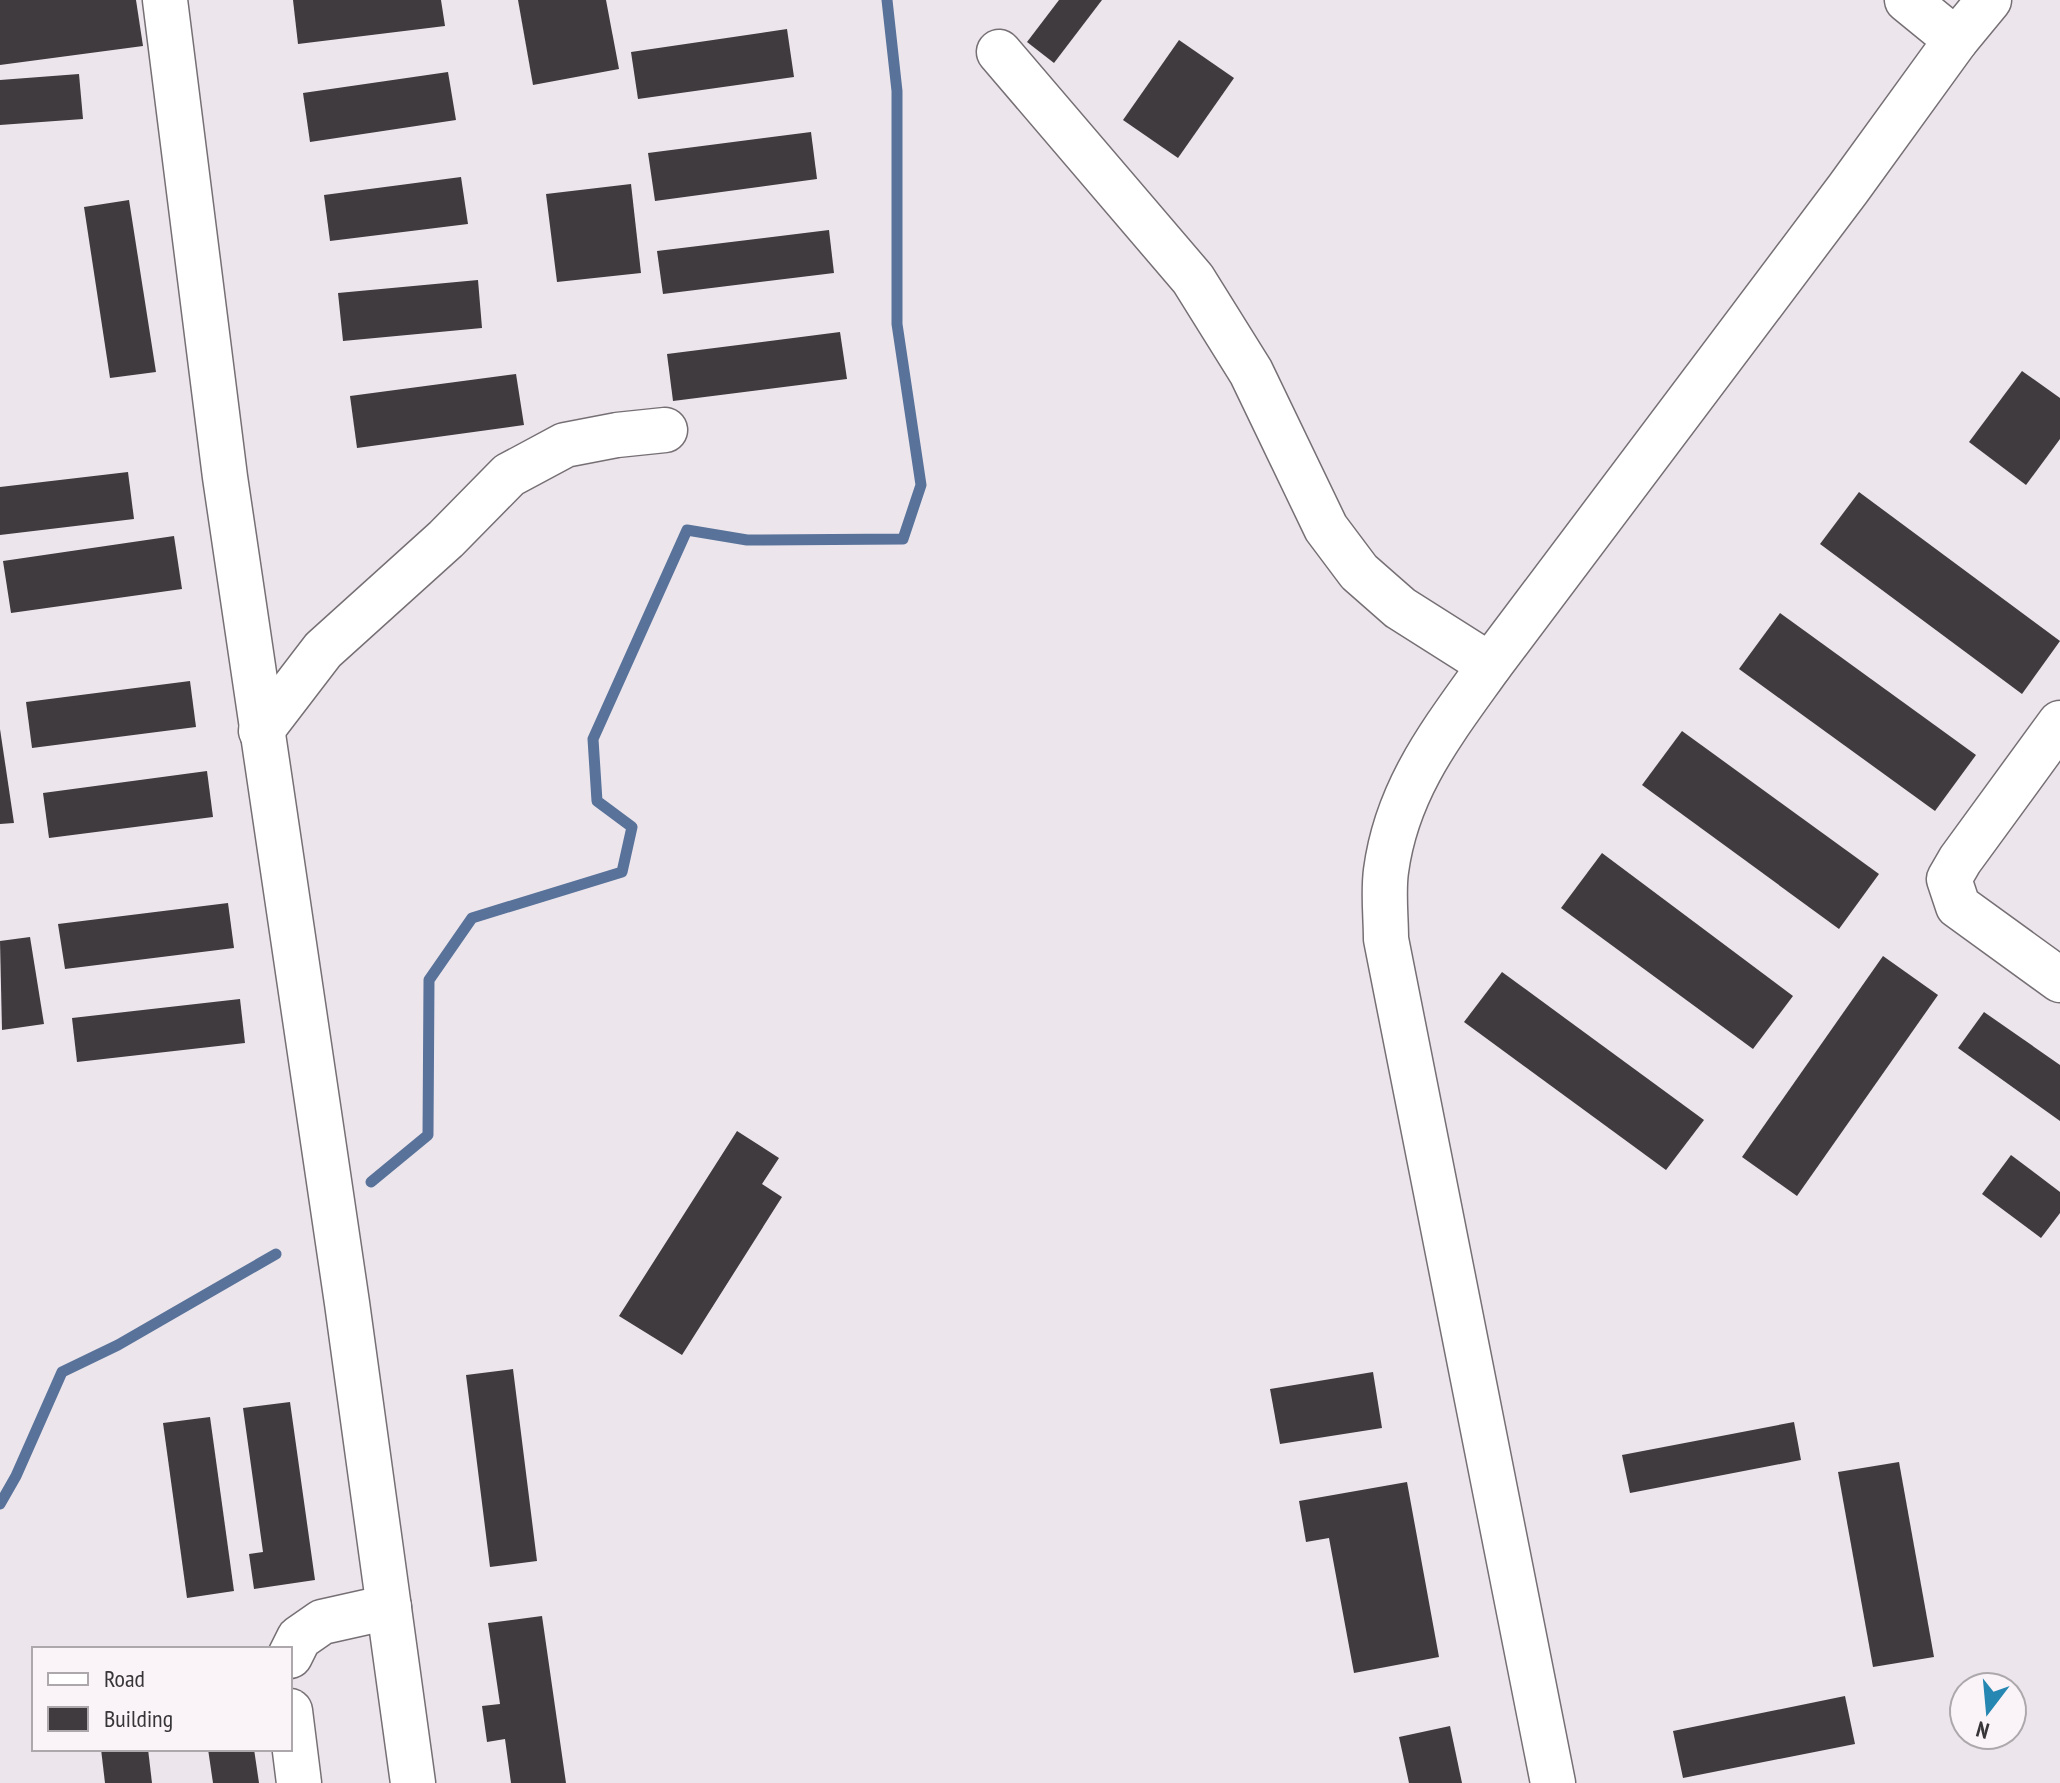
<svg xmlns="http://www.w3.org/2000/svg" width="2060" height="1783" font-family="'PT Sans Narrow',sans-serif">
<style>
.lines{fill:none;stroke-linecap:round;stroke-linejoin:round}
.stream{stroke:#59729a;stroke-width:11}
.building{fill:#403b3f}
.minor-casing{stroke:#767075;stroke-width:47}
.minor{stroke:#fff;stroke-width:44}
</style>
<rect width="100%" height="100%" fill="#ece6ec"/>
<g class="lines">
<!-- stream -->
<g class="stream">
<path d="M371,1182L428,1135L429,980L472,918L622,872L632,827L597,801L593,739L687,530L747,540L903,539L921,485L897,324V91L887,0"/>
<path d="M0,1504L16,1476L62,1372L118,1345L276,1254"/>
</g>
</g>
<!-- building -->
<g class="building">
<path d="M0,0H136L143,46L0,65Z"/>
<path d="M293,0H441L445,26L298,44Z"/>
<path d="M518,0H606L619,69L533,85Z"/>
<path d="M1059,0H1102L1054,63L1027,42Z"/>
<path d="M787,29L794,77L638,99L631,52Z"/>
<path d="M1179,40L1234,78L1178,158L1123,120Z"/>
<path d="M448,72L456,120L310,142L303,93Z"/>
<path d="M79,74L83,119L0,125V80Z"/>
<path d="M811,132L817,179L655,201L648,153Z"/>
<path d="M461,177L468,224L330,241L324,195Z"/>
<path d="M631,184L641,273L557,282L546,194Z"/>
<path d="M129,200L156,372L110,378L84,207Z"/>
<path d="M829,230L834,273L663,294L657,251Z"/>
<path d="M478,280L482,328L343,341L338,293Z"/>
<path d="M840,332L847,379L673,401L667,354Z"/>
<path d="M2022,371L2060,398V439L2026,485L1969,442Z"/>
<path d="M516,374L524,425L357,448L350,396Z"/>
<path d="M128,472L134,519L0,535V487Z"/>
<path d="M1859,492L2060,641L2022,694L1820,544Z"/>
<path d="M174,536L182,589L11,613L3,561Z"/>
<path d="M1780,613L1976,755L1935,811L1739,669Z"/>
<path d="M190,681L196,727L32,748L26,702Z"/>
<path d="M0,729L14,823L0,824Z"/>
<path d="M1682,731L1879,874L1839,929L1642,785Z"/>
<path d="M207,771L213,817L49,838L43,793Z"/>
<path d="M1602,853L1793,996L1753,1049L1561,908Z"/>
<path d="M228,903L234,948L65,969L58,924Z"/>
<path d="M30,937L44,1024L2,1030L0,941Z"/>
<path d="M1883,956L1938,995L1797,1196L1742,1157Z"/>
<path d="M1502,972L1704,1120L1666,1170L1464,1022Z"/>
<path d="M240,999L245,1043L77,1062L72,1018Z"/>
<path d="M1984,1012L2060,1065V1121L1958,1048Z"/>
<path d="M737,1131L779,1158L762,1184L782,1197L682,1355L619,1316Z"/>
<path d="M2011,1155L2060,1192V1213L2041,1238L1982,1194Z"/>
<path d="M513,1369L537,1561L490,1567L466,1375Z"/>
<path d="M1373,1372L1382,1428L1280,1444L1270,1389Z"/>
<path d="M290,1402L315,1580L254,1589L249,1554L263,1552L243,1408Z"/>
<path d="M210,1417L234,1591L187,1598L163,1423Z"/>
<path d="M1794,1422L1801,1460L1630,1493L1622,1455Z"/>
<path d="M1899,1462L1934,1657L1873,1667L1838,1472Z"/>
<path d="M1407,1482L1439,1657L1354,1673L1329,1538L1306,1542L1299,1501Z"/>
<path d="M542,1616L566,1783H511L505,1739L487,1742L482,1706L500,1704L488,1623Z"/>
<path d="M1845,1696L1855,1744L1683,1778L1673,1731Z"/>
<path d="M1450,1726L1462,1783H1409L1399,1737Z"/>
<path d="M101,1749H148L152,1783H105Z"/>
<path d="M208,1749H254L259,1783H213Z"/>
</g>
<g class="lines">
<defs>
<g id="minor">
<path d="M165,0L225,477L347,1303L413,1783"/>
<path d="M1907,0L1956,40"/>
<path d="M999,52L1193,279L1251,372L1326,528L1359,572L1400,608L1490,665"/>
<path d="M2060,723L1960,860L1949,879L1958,906L2060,980"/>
<path d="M261,731L323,650L446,539L509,475L565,445L617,435L665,430"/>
<path d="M290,1656L299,1638L322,1622L389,1607"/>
<path d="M290,1711L299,1783"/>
<path d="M1553,1783L1386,939C1386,917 1383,893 1386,871C1397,788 1443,731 1490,665L1848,189L1956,40L1989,0"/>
</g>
</defs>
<!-- minor casing -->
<use href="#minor" class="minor-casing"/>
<!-- minor -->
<use href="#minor" class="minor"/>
</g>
<!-- legend -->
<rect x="32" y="1647" width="260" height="104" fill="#faf4f9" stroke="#aca8ab" stroke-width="2"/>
<rect x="48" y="1673" width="40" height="12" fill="#ffffff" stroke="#aca8ab" stroke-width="2"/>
<text x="104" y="1687" font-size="24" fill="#373537">Road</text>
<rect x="48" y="1707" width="40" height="24" fill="#403b3f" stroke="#aca8ab" stroke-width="2"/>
<text x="104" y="1727" font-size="24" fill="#373537">Building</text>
<!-- north arrow -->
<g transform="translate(1988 1711) rotate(196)"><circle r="38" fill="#faf4f9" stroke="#aca8ab" stroke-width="2"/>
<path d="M0-6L14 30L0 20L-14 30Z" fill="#2687b2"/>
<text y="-12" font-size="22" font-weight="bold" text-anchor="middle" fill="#373537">N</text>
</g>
</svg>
